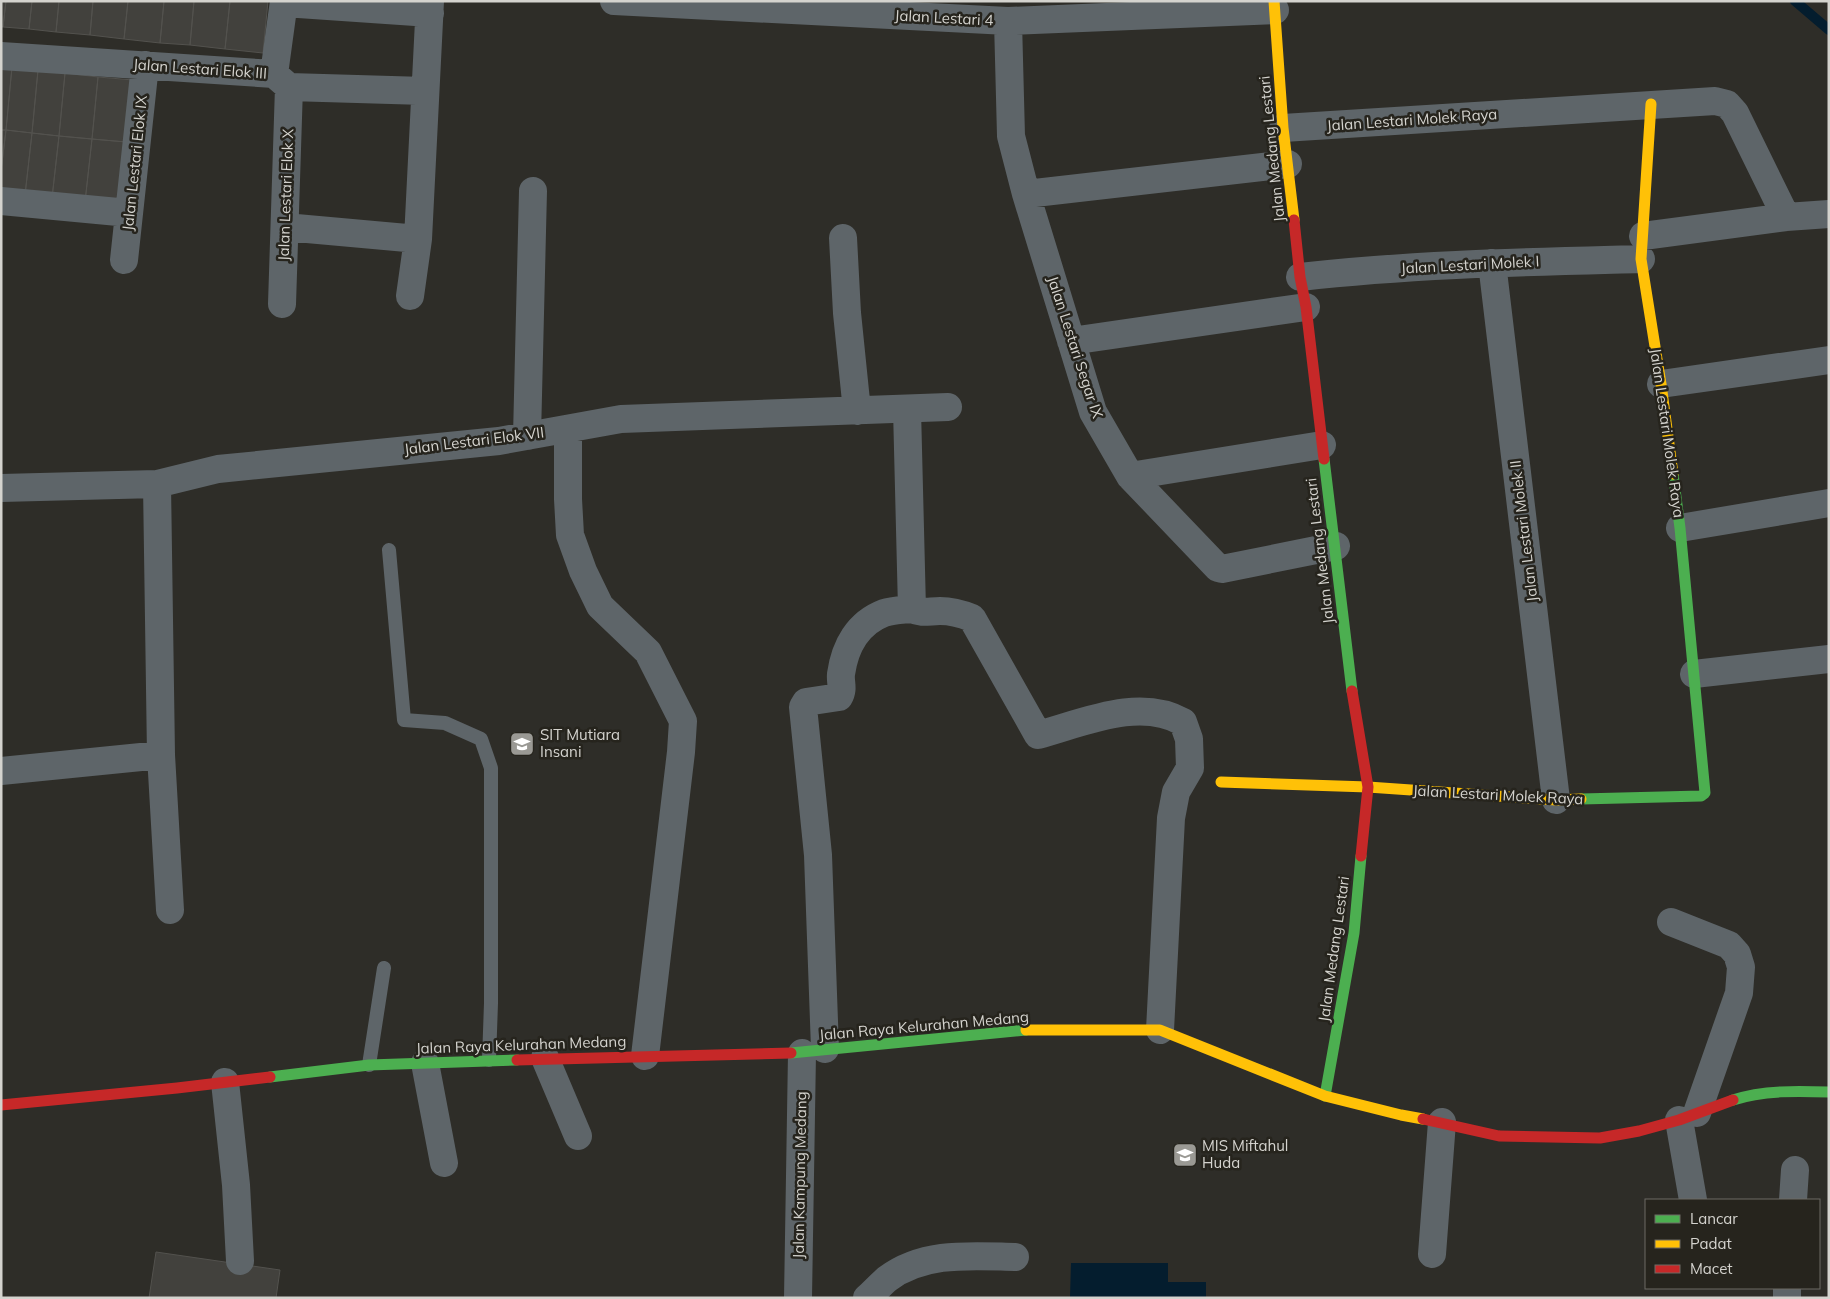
<svg xmlns="http://www.w3.org/2000/svg" width="1830" height="1299" viewBox="0 0 1830 1299" font-family="Mulish,sans-serif">
<style>
.water{fill:#041d2e}
.lines{fill:none;stroke-linecap:round;stroke-linejoin:round}
.stream{stroke:#041d2e;stroke-width:10}
.building{fill:#42413d;stroke:#53524e}
.lane{stroke:#5e6569;stroke-width:14}
.street{stroke:#5e6569;stroke-width:28}
.fast{stroke:#4caf50;stroke-width:11}
.slow{stroke:#ffc107;stroke-width:11}
.jam{stroke:#c62828;stroke-width:11}
.labels{text-anchor:middle;stroke-width:5;stroke-linejoin:round;paint-order:stroke}
.street-label{font-size:15px;fill:#d4d3ce;stroke:#26241d}
.poi-label{font-size:15px;fill:#d4d3ce;stroke:#26241d;text-anchor:start}
</style>
<rect width="100%" height="100%" fill="#2e2d28"/>
<path class="water" d="M1071,1263H1168V1282H1206V1298H1070Z"/>
<g class="lines">
<path class="stream" d="M1795,1L1829,30"/>
</g>
<path class="building" d="M1,1H6L3,27H1Z
M6,1H32L29,29L3,27Z
M32,1H59L56,32L29,29Z
M59,1H93L90,35L56,32Z
M93,1H128L124,39L90,35Z
M128,1H164L160,43L124,39Z
M164,1H194L190,45L160,43Z
M194,1H230L225,49L190,45Z
M230,1H268L263,53L225,49Z
M1,66L12,67L6,130H1Z
M12,67L38,70L32,133L6,130Z
M38,70L65,73L59,136L32,133Z
M65,73L98,77L92,139L59,136Z
M98,77L133,80L126,142L92,139Z
M1,130H6L1,171Z
M6,130L32,133L25,195L1,193V171Z
M32,133L59,136L52,198L25,195Z
M59,136L92,139L85,202L52,198Z
M92,139L126,142L120,205L85,202Z
M156,1252L280,1270L276,1298H149Z"/>
<g class="lines">
<path class="lane" d="M389,550L404,720L445,723L481,739L491,768V1003L489,1060
M369,1065L384,968"/>
<path class="street" d="M614,1L1008,21L1275,10
M284,3L430,13
M1008,21L1011,136L1026,194L1093,412L1130,476L1218,568L1222,569L1336,546
M1,56L274,74L289,87L425,91
M274,74L284,1
M1283,128L1715,101L1727,104L1735,113L1786,217
M1026,194L1288,164
M1,201L129,213
M285,227L418,239
M1643,236L1786,217L1829,214
M843,238L847,313L857,411
M124,260L145,65
M1492,263L1556,800
M1300,277C1413,264 1527,262 1641,259
M410,296L418,239L430,1
M282,304L289,87
M1071,341L1306,307
M1661,384L1829,360
M907,409L912,609C922,614 929,611 940,611C951,611 962,614 972,618L1038,735C1083,723 1139,697 1183,722L1189,739L1190,768L1176,792L1171,818L1160,1030
M568,429V499L570,535L583,571L600,606L648,652L683,721L681,752L645,1056
M527,436L533,191
M1130,476L1322,445
M157,484L161,755L170,910
M1,488L157,484L218,469L499,441L621,419L948,407
M1680,528L1829,503
M1694,674L1829,659
M1,771L161,755
M1671,922L1729,945L1737,954L1741,967L1739,993L1697,1113
M825,1049L818,855L803,707L806,702L839,697C844,689 840,682 841,674C845,646 858,623 884,613C893,610 903,610 912,609
M545,1058L578,1136
M425,1063L444,1163
M225,1082L236,1185L240,1261
M1679,1120L1693,1200
M1793,1200L1795,1170
M1432,1254L1442,1122
M1787,1288V1298
M798,1298L802,1053
M867,1298C874,1292 880,1285 887,1279C924,1251 972,1256 1015,1257"/>
<path class="fast" d="M1324,459L1352,691
M1581,799L1701,796L1705,793L1680,528L1673,474
M791,1053L1026,1030
M270,1077L369,1065L517,1060
M1325,1096L1354,933L1361,856
M1733,1100C1763,1090 1798,1091 1829,1092"/>
<path class="slow" d="M1274,1L1283,128L1294,220
M1651,104L1641,259L1661,384L1673,474
M1221,782L1368,787L1556,800L1581,799
M1026,1030H1160L1325,1096L1401,1115L1423,1119"/>
<path class="jam" d="M1294,220L1300,277L1306,307L1324,459
M1352,691L1368,787L1361,856
M517,1060L791,1053
M1,1105L177,1088L270,1077
M1423,1119L1499,1136L1600,1138L1639,1131L1679,1120L1733,1100"/>
</g>
<defs>
<symbol id="school-square" viewBox="-11 -11 22 22"><rect x="-9" y="-9" width="18" height="18" rx="4" fill="#9a9994" stroke="#26241d"/><path d="M0-5L7-2L0 1L-7-2ZM-4 1L0 2.5L4 1V4Q0 6-4 4Z" fill="#fff"/></symbol>
</defs>
<g fill-rule="evenodd">
<use href="#school-square" x="508" y="730" width="28" height="28"/>
<use href="#school-square" x="1171" y="1141" width="28" height="28"/>
</g>
<g class="labels">
<g class="street-label">
<text transform="translate(944 18) rotate(3)" y="5">Jalan Lestari 4</text>
<text transform="translate(200 69) rotate(4)" y="5">Jalan Lestari Elok III</text>
<text transform="translate(1412 120) rotate(-4)" y="5">Jalan Lestari Molek Raya</text>
<text transform="translate(1272 149) rotate(-96)" y="5">Jalan Medang Lestari</text>
<text transform="translate(135 163) rotate(-84)" y="5">Jalan Lestari Elok IX</text>
<text transform="translate(286 195) rotate(-88)" y="5">Jalan Lestari Elok X</text>
<text transform="translate(1470 265) rotate(-3)" y="5">Jalan Lestari Molek I</text>
<text transform="translate(1075 347) rotate(72)" y="5">Jalan Lestari Segar IX</text>
<text transform="translate(1667 433) rotate(82)" y="5">Jalan Lestari Molek Raya</text>
<text transform="translate(474 441) rotate(-7)" y="5">Jalan Lestari Elok VII</text>
<text transform="translate(1524 531) rotate(-97)" y="5">Jalan Lestari Molek II</text>
<text transform="translate(1320 551) rotate(-97)" y="5">Jalan Medang Lestari</text>
<text transform="translate(1498 795) rotate(3)" y="5">Jalan Lestari Molek Raya</text>
<text transform="translate(1334 949) rotate(-82)" y="5">Jalan Medang Lestari</text>
<text transform="translate(924 1026) rotate(-5)" y="5">Jalan Raya Kelurahan Medang</text>
<text transform="translate(521 1045) rotate(-2)" y="5">Jalan Raya Kelurahan Medang</text>
<text transform="translate(800 1175) rotate(-89)" y="5">Jalan Kampung Medang</text>
</g>
<g class="poi-label">
<text x="540" y="740">SIT Mutiara<tspan x="540" dy="17">Insani</tspan></text>
<text x="1202" y="1151">MIS Miftahul<tspan x="1202" dy="17">Huda</tspan></text>
</g>
</g>
<rect width="1830" height="1299" fill="none" stroke="#d4d3ce" stroke-width="5"/>
<rect x="1645" y="1199" width="175" height="90" fill="#26241d" stroke="#6c6a64"/>
<rect x="1655" y="1215" width="25" height="8" fill="#4caf50" stroke="#6c6a64"/>
<text x="1690" y="1224" font-size="15" fill="#d4d3ce">Lancar</text>
<rect x="1655" y="1240" width="25" height="8" fill="#ffc107" stroke="#6c6a64"/>
<text x="1690" y="1249" font-size="15" fill="#d4d3ce">Padat</text>
<rect x="1655" y="1265" width="25" height="8" fill="#c62828" stroke="#6c6a64"/>
<text x="1690" y="1274" font-size="15" fill="#d4d3ce">Macet</text>
</svg>
